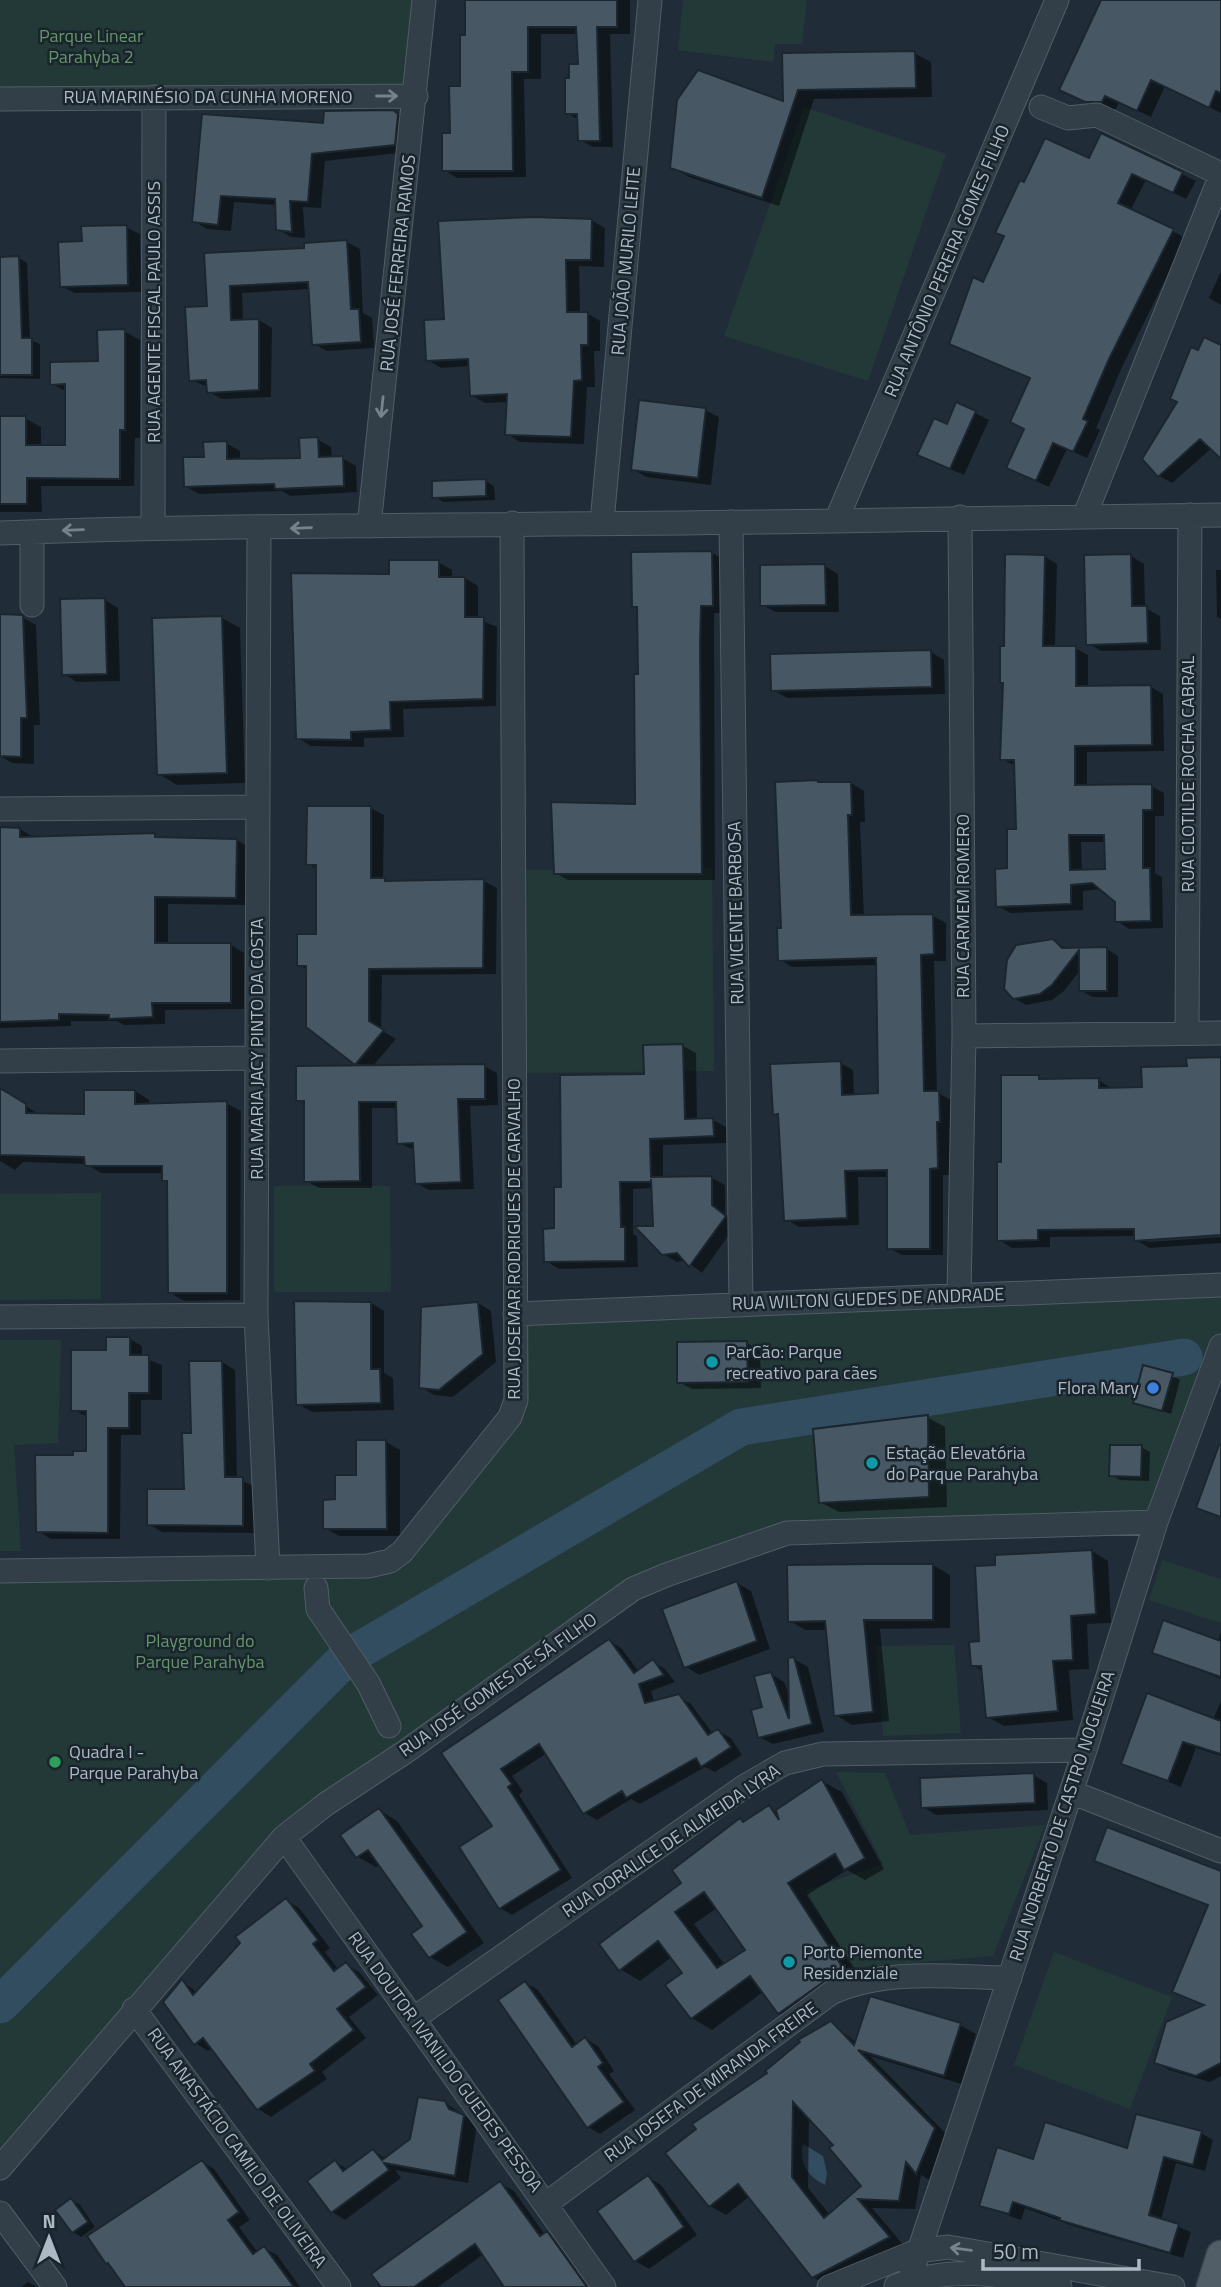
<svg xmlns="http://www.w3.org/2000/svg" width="1221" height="2287" viewBox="0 0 1221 2287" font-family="'Titillium Web',sans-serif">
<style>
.green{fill:#223938}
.water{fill:#324c60}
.shadow{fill:#0007;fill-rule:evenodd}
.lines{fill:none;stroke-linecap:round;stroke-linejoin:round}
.river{stroke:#324c60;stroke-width:37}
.building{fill:#475864;stroke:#1b262f;stroke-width:2;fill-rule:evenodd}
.minor-casing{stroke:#515d66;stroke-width:25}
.major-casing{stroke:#3d4852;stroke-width:31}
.minor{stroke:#333f48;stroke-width:23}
.major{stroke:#515e68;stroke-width:28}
.oneway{stroke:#76838d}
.culture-dot{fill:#0f9aa8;stroke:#19242c;stroke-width:2.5}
.shop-dot{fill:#3f7fe0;stroke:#19242c;stroke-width:2.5}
.leisure-dot{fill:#2e9e5b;stroke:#19242c;stroke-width:2.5}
.labels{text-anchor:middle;stroke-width:5;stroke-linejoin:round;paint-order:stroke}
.park-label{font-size:18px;fill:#659669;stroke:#19242c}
.street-label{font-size:18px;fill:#adbac5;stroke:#19242c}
.poi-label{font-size:18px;fill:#adbac5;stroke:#19242c;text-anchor:start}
</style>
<rect width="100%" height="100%" fill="#202d38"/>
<path class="green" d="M0,0H429L421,88L0,94Z
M683,0H807L802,44H775L773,62L678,50Z
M804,107L946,154L868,381L724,336Z
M712,868L714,1071L520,1073L518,870Z
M274,1186H390L391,1292H274Z
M101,1193V1299L0,1300V1194Z
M1221,1282V1351L1158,1525L782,1540L640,1589L291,1835L0,2166V1569L400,1565L521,1408V1305Z
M0,1340H61L58,1443L14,1445L21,1551H0Z
M1162,1560L1221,1579V1623L1149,1600Z
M954,1645L961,1733L883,1736L876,1646Z
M836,1772L885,1773L910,1835L1045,1825L993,1956L851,1968L806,1890L883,1864Z
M1054,1952L1172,1997L1130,2109L1014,2065Z"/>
<path class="water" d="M803,2144L823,2156L827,2173L825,2185C807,2176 799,2163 803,2144Z"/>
<path class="shadow" d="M468,0H630V34H610L613,147H593L580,140L579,120L567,113L571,80L580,66L578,34H541V79H524L526,177L457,178L444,170L462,87Z
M1102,0H1221V113L1165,86L1151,117L1119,102L1116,109H1100L1074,97Z
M914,53L931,62L932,97L814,99L779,206L689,177L672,167L785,104L784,55Z
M393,112L407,120L408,152L325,161L321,208L303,207L305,238L291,237L278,229L277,205L234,202L231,231L207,229L194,221L203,116L324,125Z
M1102,135L1196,181L1186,199L1146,180L1130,211L1186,238L1122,367L1096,428L1100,430L1087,458L1067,449L1049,487L1021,474L1032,379L951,344L984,284L1025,184L1090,161Z
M591,220L605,228L604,267L579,266L580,313H587L600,321V351H594L595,387H587L584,444L520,442L507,434L508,402L485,403L471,395L470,366L441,368L428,360L446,321Z
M126,227L140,234L141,292L75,293L61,286Z
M347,242L360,249L363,313L372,318L374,348L327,351L314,344L310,289L242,293L243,321L259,320L272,328L271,397L222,399L209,392L208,387L191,380L208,308L206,255L305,250Z
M0,258H19L27,263L30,340L40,344V379L0,378Z
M1221,271V305L1209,298Z
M124,331L140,340V438H135L134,486H41L42,512H0V418H25L41,427V447H67V392L52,384L99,363Z
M1221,347V456L1212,448L1172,483L1159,476L1144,459L1179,402L1199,352Z
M957,404L989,420L964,475L933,462Z
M705,410L719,417L711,485L646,477L633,469Z
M317,439L331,447L332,458H342L356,466L357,492L290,496L282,491L199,494L185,486L205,459L226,443L240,451V460H302Z
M486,481L494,486L495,500L443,502L434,496Z
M712,553L725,560L726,613H714L715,880H568L555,873L637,806L640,675L639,609L634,606Z
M1044,556L1057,564L1055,648H1075L1088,655V688L1151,687L1163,694L1164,751L1087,752V786H1151L1164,793V816H1155V873L1162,877L1163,928L1129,929L1117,921V901L1103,889L1083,891V910L1010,913L998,906L1018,831L1016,766L1001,759L1005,684L1002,682L1006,648ZM1081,842H1106V871H1082Z
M1131,556L1144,564L1145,608L1160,616L1161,650L1101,651L1088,643Z
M438,562L452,570V578H465L478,586V619L497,627L496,706L403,709L404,737L364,738V747L311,746L298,738L391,576Z
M825,566L838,574L839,612H776L762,605Z
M1216,570H1221V619L1217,617Z
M105,600L118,608L120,681L77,682L64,674Z
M0,616L22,617L36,625L40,725H34V764L12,763L0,756Z
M222,618L240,628L245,783L177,785L159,774Z
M931,652L944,660L945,694L787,698L773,690Z
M851,783L864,791L865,822H860L864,916H933L946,923V961H934L937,1092L951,1100L952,1129H950L951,1175H943V1255H902L889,1248V1177H858L859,1225L799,1227L786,1219L780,1117L775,1114L840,1063L853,1070L854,1096L880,1095L877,965L792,967L779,959L783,930Z
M371,808L384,815L383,880L390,883L484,881L497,888L496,974L382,975L381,1030L396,1039L372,1067L484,1066L497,1073L498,1105L470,1106L474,1189L429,1190L416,1183L415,1150L398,1143L397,1108H372V1188H319L306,1181V1105L298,1100L362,1067L356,1063L308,970L299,965L318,936V870L308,864Z
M0,829H20L33,837L154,835L162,839L237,840L250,848L249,905L168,904V945H231L244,953V1009L165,1010V1024L124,1025L117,1021H71V1026L0,1028Z
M1053,941L1066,948L1107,949L1118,956V997H1092L1081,990V969L1064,991L1052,1000L1026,1005L1014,998Z
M683,1046L696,1053L697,1120H713L726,1127V1143L663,1145V1178H712L725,1185V1214L738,1222L702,1273L685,1260L677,1262L663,1254L655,1228L653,1188L633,1189V1234L637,1236L638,1267L559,1269L546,1261L556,1230L563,1188L646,1076Z
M1221,1059V1233L1147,1239V1242L1221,1237V1243L1149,1248L1136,1240V1236L1050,1237V1247L1012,1248L999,1240L1003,1164L1039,1077L1045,1080H1099L1112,1089H1143L1188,1068Z
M0,1090L40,1115L86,1116L135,1091L149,1100V1105L226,1103L241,1111L240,1300L184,1301L169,1292V1182L164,1180V1173H101L86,1164L23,1162L15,1170L0,1161Z
M371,1303L384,1311V1373L393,1378L394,1410L312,1412L298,1404Z
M478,1303L491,1311L496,1362L453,1397L434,1395L421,1387Z
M130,1339L142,1346V1357L162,1365V1400H141V1435H121L120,1539H51L38,1531L75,1457L88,1453V1417L73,1410L108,1352Z
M747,1343L760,1351L761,1388L692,1389L679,1382Z
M222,1362L235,1370L237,1479L256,1487V1533L162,1532L148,1524L186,1491L192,1435Z
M1172,1375L1180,1380L1171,1414L1135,1402Z
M927,1417L945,1427L947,1507L839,1512L820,1502Z
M386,1442L400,1450V1536H339L325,1528L337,1501Z
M1141,1447L1150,1452L1149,1481L1120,1480L1111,1475Z
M1092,1551L1108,1561L1111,1623L1087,1624L1089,1669L1069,1670L1073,1720L1004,1726L988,1717L984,1672L972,1665L981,1643L997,1566Z
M933,1565L950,1575V1628L880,1629L889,1721L852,1725L836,1715L827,1630H806L789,1621Z
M737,1583L751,1591L770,1649L699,1675L686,1667Z
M1221,1632V1679L1154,1652L1218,1641Z
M609,1641L621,1648L639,1672L653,1662L665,1669L675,1682L651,1691L654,1702L678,1696L691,1704L713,1734L718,1731L731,1738L742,1755L715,1772L705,1767L640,1804L631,1799L597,1820L585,1813L547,1753L512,1776L523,1791L519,1795L572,1878L512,1915L500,1908L495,1826L443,1753Z
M794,1659L808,1667L824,1732L773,1744L759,1737L771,1674L784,1682L790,1696Z
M1221,1701V1756L1196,1748L1181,1787L1123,1763L1213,1720Z
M1033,1775L1047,1783L1048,1810L936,1815L923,1807Z
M822,1781L842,1792L884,1869L865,1880L847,1870L807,1895L862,1980L799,2024L779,2013L763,1992L712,2030L692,2018L684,1973L672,1957L640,1981L620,1969L684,1883L740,1820L745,1823L769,1808L777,1812ZM717,1908L747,1950L725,1965L694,1924Z
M379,1810L397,1821L484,1943L448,1967L430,1957L425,1926L380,1864L376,1867L358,1857Z
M1096,1860L1221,1877V2076L1210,2082L1169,2070L1156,2062L1205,2006L1174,1991L1210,1906Z
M286,1900L299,1908L330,1948L325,1952L339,1970L346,1964L359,1972L378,1995L349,2017L366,2038L322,2072L327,2079L271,2117L258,2109L213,2048L208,2051L195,2043L182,1981L198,1993Z
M526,1983L538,1990L577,2045L586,2039L598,2046L614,2071L609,2074L635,2110L600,2134L588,2127Z
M831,2023L857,2043L960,2025L976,2034L961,2084L870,2056L951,2139L933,2182L921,2175L915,2209L872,2208L905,2247L829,2286L813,2277L750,2196L726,2215L710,2206L770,2073ZM809,2116L836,2145L864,2187L830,2215L808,2188Z
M444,2102L477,2124L468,2183L395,2170L401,2178L345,2220L332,2212L335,2162L348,2169L373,2151L387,2159L412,2140Z
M1201,2133L1213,2140L1205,2171L1176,2163L1161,2220L1191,2232L1183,2258L1073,2226L1025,2208L1021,2220L981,2205L1128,2150Z
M202,2162L214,2169L250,2220L239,2227L258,2253L264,2248L277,2255L300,2287H127Z
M648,2177L661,2185L697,2235L649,2269L635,2261Z
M500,2183L514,2191L545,2235L561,2241L593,2287H507L484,2254L438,2287H383Z
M71,2200L80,2205L95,2227L81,2237L73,2232Z
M28,2282L37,2287H21Z"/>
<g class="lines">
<path class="river" d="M0,2005L346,1658L741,1427L1184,1357"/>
</g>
<path class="building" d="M465,0H617V27H597L600,141H578L577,114H565V78H569V64H578L576,27H528V72H512L513,171H442V133H450L449,86H460V35H465Z
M1101,0H1221V93L1216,91L1209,108L1151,80L1137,111L1105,96L1102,102H1085L1059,90Z
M915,51L916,88L798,90L762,198L670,168L677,100L698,70L783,101L782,53Z
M393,110L398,114L395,145L312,154L308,202L290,201L292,232L276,230L275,199L221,196L218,225L192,222L202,114L323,123L324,111Z
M1101,133L1183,172L1173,193L1132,174L1118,203L1174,229L1109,359L1083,419L1088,421L1073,452L1053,443L1036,481L1006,468L1024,429L1010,422L1030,378L949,344L973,277L983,282L1004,236L995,233L1020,180L1024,182L1045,138L1089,158Z
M535,217L592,219L591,260H566L567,312H588V345H581L582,380L574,381L571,437L505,435L507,394L470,396L468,359L426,361L424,320L444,319L438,221Z
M127,225L128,285L60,287L58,242L82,241L81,226Z
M347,240L351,309H359L361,342L312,345L308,282L230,286L231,320L259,319V390L207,393L206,380L189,381L185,307L207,306L204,253L304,248V243Z
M19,256L22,338H32V375H0V257Z
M125,329V430H120V479L27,478V504H0V416H26V445H65V384L50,385V362L98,361L97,330Z
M1204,337L1221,345V459L1200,439L1158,477L1142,459L1177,402L1170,399L1191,347L1198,350Z
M639,400L706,408L698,478L631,470Z
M956,402L976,411L950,469L917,455L934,418L947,424Z
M318,437L319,457L343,456L344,486L275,489L274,484L184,487L183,457H204L203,442L227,441V459L300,458L299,438Z
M486,479V496L432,498V481Z
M712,551L713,606H701L700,645L702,874H554L551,802L635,804L634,674H638L637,607H632L631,552Z
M1005,554L1045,555L1043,646H1076V686L1151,685L1152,745L1075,746V785L1152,784V810H1143V868H1150L1151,921L1115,922V902L1092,883L1071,885V904L996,907L995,869L1007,868V829H1016L1014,760H1000L1003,683H1000V646H1004ZM1069,835H1104L1105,869L1070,870Z
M1131,554L1132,606H1147L1148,643L1086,645L1084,555Z
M389,560H439V577H465V617H484L483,699L390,702L391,730L351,732V740L296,739L291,573L389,574Z
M825,564L826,605L760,606V565Z
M105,598L107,674L62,675L60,599Z
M0,614L23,615L27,718H21V757L0,756Z
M222,616L227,773L157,775L152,618Z
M931,650L932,687L771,691L770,654Z
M817,780L818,782H851L852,815H848L851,915L933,914L934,954L921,955L924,1091H939L940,1122H937L938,1168L930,1169V1249H887V1170L845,1171L847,1218L784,1221L778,1114L773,1115L770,1064L841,1061L842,1095L878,1093L876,958L778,961L777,928H781L775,782Z
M307,806H371V878H385V881L484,879L483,968L369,969V1021L384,1030L355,1065L306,1027V966H297V934H316V865H306Z
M0,827L20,828V837L155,833V837L237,839L236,898L155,897V943H231V1003H152L153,1017L109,1019V1015L59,1014V1020L0,1022Z
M1053,939L1062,948L1107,947V991H1079V950L1052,985L1040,994L1013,999L1004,989L1007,960L1016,945Z
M683,1044L685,1119L713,1118L714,1136L650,1139L651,1177L712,1176V1205L726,1216L689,1267L677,1253L662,1255L634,1226H653L651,1179V1182H620L621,1227H625V1261L544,1262L543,1229L554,1228V1187H561L560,1075L644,1074L643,1045Z
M1221,1057V1235L1134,1241V1229L1038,1230V1240L997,1241V1162H1001V1075H1039V1079L1099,1078V1088L1142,1087L1141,1067L1187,1066L1186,1058Z
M485,1064V1099H458L461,1182L415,1184L413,1143L397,1144L396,1102H359L360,1181L304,1182V1101H296V1066Z
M0,1088L26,1104V1113L84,1114V1090H135V1104L227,1101V1293H168L167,1181H162V1166H85L84,1157L0,1155Z
M294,1301L371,1302V1369H380L381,1403L296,1405Z
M478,1302L483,1354L439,1390L419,1388L421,1307Z
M106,1337H130V1355H149V1393H129V1428H108V1533L36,1532L35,1455H73V1451H86V1411H71V1350H106Z
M747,1341L748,1382L677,1383V1342Z
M189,1361H222L225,1477H243V1526L147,1525V1489H184L182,1433H191Z
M1143,1365L1173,1373L1162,1411L1133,1403Z
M928,1415L929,1497L819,1503L813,1429Z
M356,1440H386L387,1529H323V1500L335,1499V1475H356Z
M1110,1445H1142L1141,1477L1109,1476Z
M1219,1445H1221V1517L1196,1508Z
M1092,1550L1096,1614L1071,1616L1073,1660L1053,1661L1058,1711L986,1718L981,1666H971L969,1642L979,1641L975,1566L995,1565V1555Z
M872,1564H933V1620H864L873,1712L834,1716L825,1621L788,1622L787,1565Z
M737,1581L757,1641L684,1668L662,1609Z
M1163,1620L1221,1641V1677L1152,1653Z
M609,1639L634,1673L653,1659L664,1675L639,1684L645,1703L679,1694L708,1735L718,1729L731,1747L701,1767L696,1758L626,1798L622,1791L583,1814L539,1744L501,1769L512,1784L508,1787L561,1870L499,1909L459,1847L492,1826L441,1753Z
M794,1657L812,1724L758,1738L751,1710L762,1707L754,1676L771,1672L789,1719L788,1658Z
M1147,1693L1221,1721V1754L1183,1742L1168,1781L1121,1764Z
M1034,1773L1035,1803L921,1808L920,1778Z
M822,1779L865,1858L844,1870L835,1854L788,1883L843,1968L778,2014L750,1976L691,2019L665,1985L682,1973L658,1941L619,1971L599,1944L681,1883L672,1870L740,1818L743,1822L769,1805L779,1820L776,1810ZM704,1892L745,1950L717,1968L675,1912Z
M379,1808L467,1932L429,1958L411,1934L422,1926L368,1850L356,1858L340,1835Z
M1107,1827L1221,1871V2063L1196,2076L1154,2063L1166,2022L1204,2005L1172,1992L1208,1905L1094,1861Z
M286,1898L318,1940L313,1944L334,1971L346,1962L366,1987L337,2009L354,2030L310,2064L315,2071L257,2110L203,2038L194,2045L163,2002L182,1979L193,1995L240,1943L235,1937Z
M525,1981L572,2047L585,2037L603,2063L598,2067L624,2102L587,2128L498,2000Z
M870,1996L961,2023L944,2076L858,2050L935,2128L916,2174L906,2162L899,2201L858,2199L890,2237L812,2278L738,2184L709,2207L665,2153L696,2129L692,2124L767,2073L765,2071L800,2042L798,2040L831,2021L854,2045ZM793,2102L833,2145L829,2148L861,2186L824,2218L792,2177Z
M418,2097L445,2101L449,2109L464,2115L455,2176L384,2163L389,2170L331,2213L307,2181L335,2160L343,2171L373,2149L382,2160L410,2139Z
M1136,2114L1202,2131L1193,2165L1164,2157L1149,2215L1179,2224L1170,2253L1059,2220L1060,2218L1013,2202L1009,2214L979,2206L997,2147L1033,2159L1045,2122L1127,2148Z
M202,2160L239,2212L228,2220L253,2254L264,2246L294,2287H125L108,2263L106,2264L87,2236Z
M648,2175L684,2227L634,2262L597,2211Z
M500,2181L540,2236L547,2231L587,2287H504L475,2244L414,2287H381L371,2274Z
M71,2198L88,2222L72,2233L55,2210Z"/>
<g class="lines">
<defs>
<path id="minor" d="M0,99L416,96
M1041,107L1068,118L1097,115L1221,174
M1085,515L1221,175
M836,521L1057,0
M602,522L650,0
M731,522L741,1305
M369,526L424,0
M153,527L154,97
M259,529L256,1315L268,1568
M0,533C278,523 556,526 834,521C963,519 1092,516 1221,515
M32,605V532
M0,809L256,807
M1187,1033L1190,515
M964,1036L1221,1033
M0,1061L257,1058
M959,1295L964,1036L960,517
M515,1314L1221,1285
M0,1317L256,1315
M0,1571L368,1566L390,1561L402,1552L510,1417L516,1400L512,523
M316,1588L318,1609L368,1683L389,1726
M1071,1792L1221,1851
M284,1837L604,2287
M134,2009L339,2287
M413,2019L745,1786L785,1763L823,1754L1085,1750
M0,2168L284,1837L326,1804L405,1752L633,1589L666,1575L787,1533L1156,1522
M547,2203L831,1993C886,1968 951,1977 1010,1978
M0,2213L55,2287
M896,2286C955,2264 1001,2275 1060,2287
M829,2287L917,2251L948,2247L1173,2287
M907,2287L1085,1750L1156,1522L1221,1346"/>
<path id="major" d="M1211,2287L1221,2255"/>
</defs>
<use href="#minor" class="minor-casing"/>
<use href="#major" class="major-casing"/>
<use href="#minor" class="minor"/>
<use href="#major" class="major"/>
</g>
<defs><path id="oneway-shaft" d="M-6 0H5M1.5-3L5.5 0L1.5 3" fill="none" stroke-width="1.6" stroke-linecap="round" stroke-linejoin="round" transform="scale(1.75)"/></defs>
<g class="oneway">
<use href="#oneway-shaft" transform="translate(387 96)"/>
<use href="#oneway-shaft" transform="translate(382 407) rotate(96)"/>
<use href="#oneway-shaft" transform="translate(301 528) rotate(178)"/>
<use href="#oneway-shaft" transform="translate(73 530) rotate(178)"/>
<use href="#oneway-shaft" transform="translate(961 2249) rotate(-173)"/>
</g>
<g class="culture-dot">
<circle cx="712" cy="1362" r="7"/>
<circle cx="872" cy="1463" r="7"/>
<circle cx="789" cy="1962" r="7"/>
</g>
<circle class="shop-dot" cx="1153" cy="1388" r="7"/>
<circle class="leisure-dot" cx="55" cy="1762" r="7"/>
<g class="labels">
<g class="park-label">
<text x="91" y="42">Parque Linear<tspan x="91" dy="21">Parahyba 2</tspan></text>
<text x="200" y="1647">Playground do<tspan x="200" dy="21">Parque Parahyba</tspan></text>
</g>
<g class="street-label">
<text x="208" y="103">RUA MARINÉSIO DA CUNHA MORENO</text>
<text transform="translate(626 261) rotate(-85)" y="6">RUA JOÃO MURILO LEITE</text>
<text transform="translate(947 261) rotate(-67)" y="6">RUA ANTÔNIO PEREIRA GOMES FILHO</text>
<text transform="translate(398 263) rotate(-84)" y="6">RUA JOSÉ FERREIRA RAMOS</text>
<text transform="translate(154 312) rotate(-90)" y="6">RUA AGENTE FISCAL PAULO ASSIS</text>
<text transform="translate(1188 774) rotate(-90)" y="6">RUA CLOTILDE ROCHA CABRAL</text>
<text transform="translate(963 906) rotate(-90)" y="6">RUA CARMEM ROMERO</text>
<text transform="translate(736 913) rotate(-91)" y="6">RUA VICENTE BARBOSA</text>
<text transform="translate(257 1049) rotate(-90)" y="6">RUA MARIA JACY PINTO DA COSTA</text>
<text transform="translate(514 1239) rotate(-90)" y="6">RUA JOSEMAR RODRIGUES DE CARVALHO</text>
<text transform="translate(868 1299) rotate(-2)" y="6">RUA WILTON GUEDES DE ANDRADE</text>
<text transform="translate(498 1685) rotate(-35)" y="6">RUA JOSÉ GOMES DE SÁ FILHO</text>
<text transform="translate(1062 1816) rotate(-72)" y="6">RUA NORBERTO DE CASTRO NOGUEIRA</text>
<text transform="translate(671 1841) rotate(-34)" y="6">RUA DORALICE DE ALMEIDA LYRA</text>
<text transform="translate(445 2062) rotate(54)" y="6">RUA DOUTOR IVANILDO GUEDES PESSOA</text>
<text transform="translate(711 2082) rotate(-36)" y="6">RUA JOSEFA DE MIRANDA FREIRE</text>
<text transform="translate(237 2148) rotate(54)" y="6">RUA ANASTÁCIO CAMILO DE OLIVEIRA</text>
</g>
<g class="poi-label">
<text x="726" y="1358">ParCão: Parque<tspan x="726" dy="21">recreativo para cães</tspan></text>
<text x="1139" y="1394" text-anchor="end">Flora Mary</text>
<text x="886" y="1459">Estação Elevatória<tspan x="886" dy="21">do Parque Parahyba</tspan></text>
<text x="69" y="1758">Quadra I -<tspan x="69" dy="21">Parque Parahyba</tspan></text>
<text x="803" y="1958">Porto Piemonte<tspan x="803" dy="21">Residenziale</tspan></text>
</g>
</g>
<g transform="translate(49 2238)" stroke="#19242c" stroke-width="5" paint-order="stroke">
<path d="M0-5L12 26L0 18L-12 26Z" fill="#adbac5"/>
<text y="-10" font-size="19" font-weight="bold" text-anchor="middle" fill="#adbac5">N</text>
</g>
<path d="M983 2259v10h156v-10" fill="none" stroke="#adbac5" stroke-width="3.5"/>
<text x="993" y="2259" font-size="21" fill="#adbac5" stroke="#19242c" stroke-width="5" paint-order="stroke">50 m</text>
</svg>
